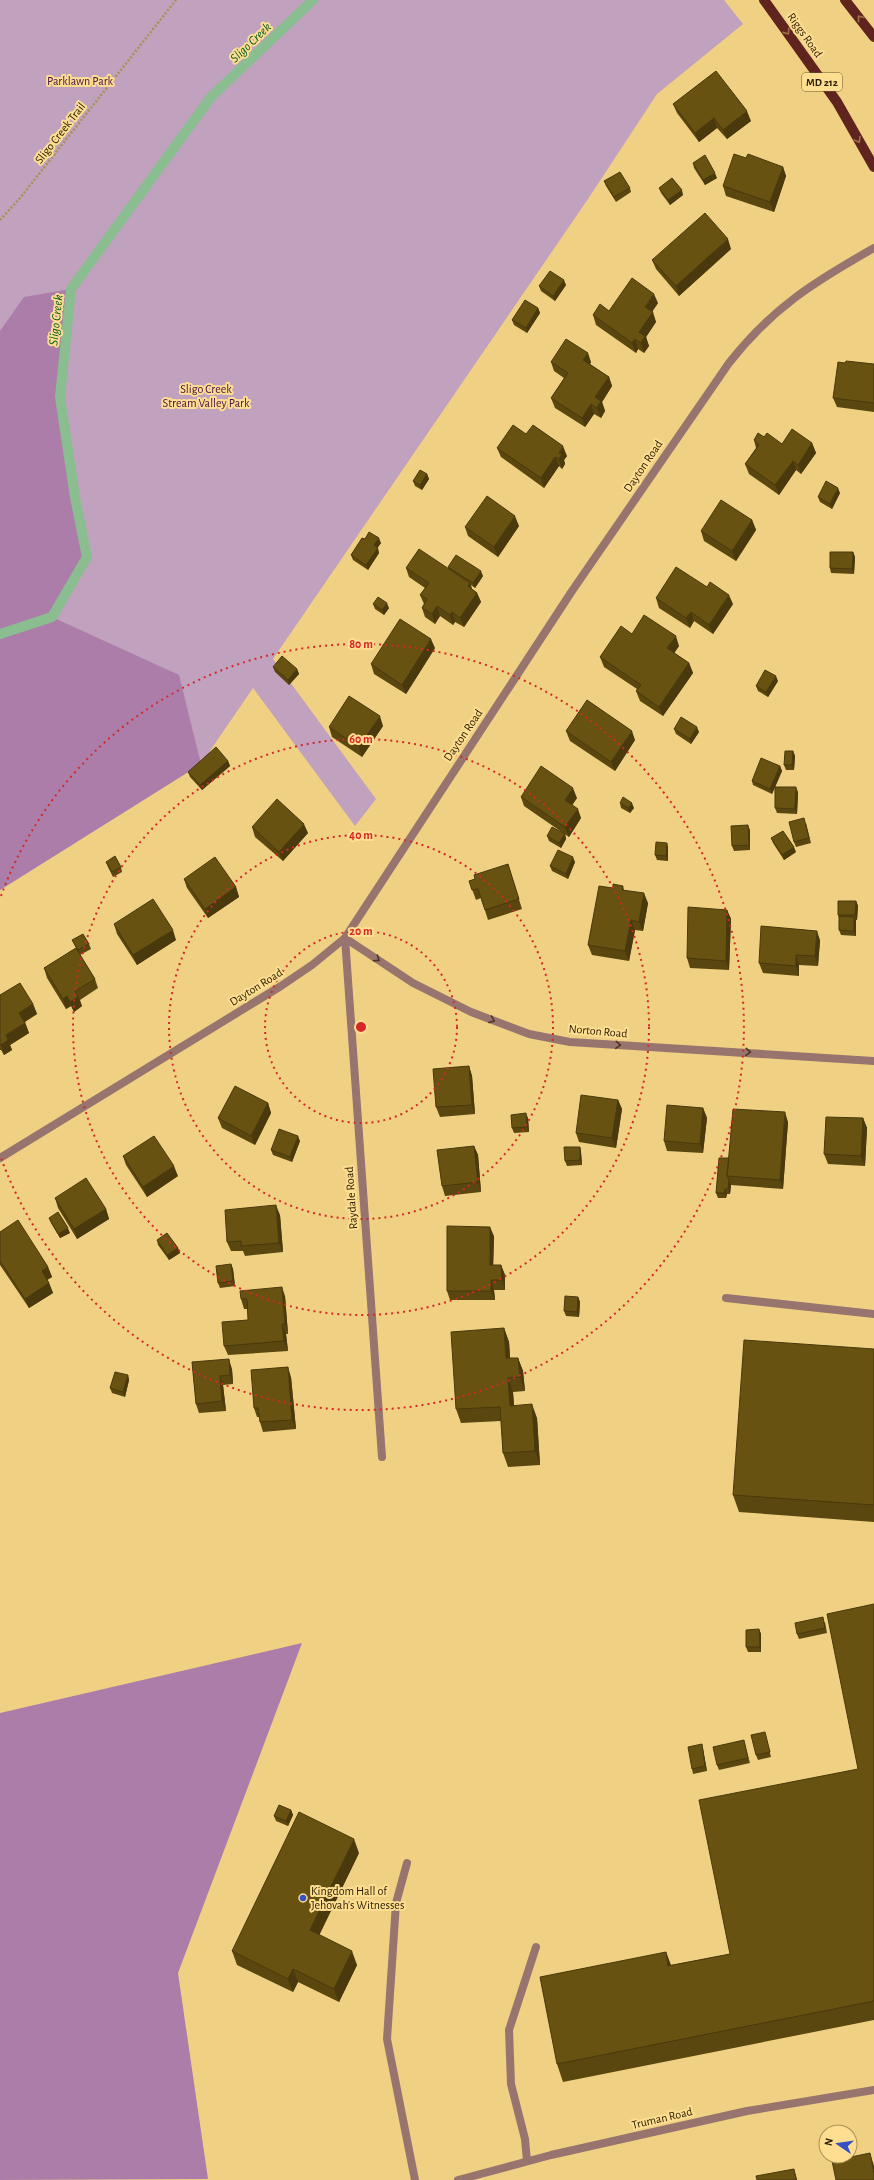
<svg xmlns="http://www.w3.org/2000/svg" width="874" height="2180" viewBox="0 0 874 2180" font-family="'Alegreya Sans',sans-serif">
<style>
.green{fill:#c0a1be}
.forest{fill:#ac7da9}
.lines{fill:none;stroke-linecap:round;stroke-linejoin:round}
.stream{stroke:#8abe91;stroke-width:10}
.path{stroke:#a99155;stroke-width:2.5;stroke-dasharray:2 2;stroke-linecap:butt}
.lane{stroke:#98746f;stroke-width:8}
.street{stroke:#98746f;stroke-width:8}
.primary{stroke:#5f241e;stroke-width:10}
.wall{fill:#59470f}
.shaded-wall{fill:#49390c}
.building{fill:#685211;stroke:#49390c}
.oneway{stroke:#9f6e4c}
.oneway2{stroke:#4a3721}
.ring{fill:none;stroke:#d62828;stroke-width:2;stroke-dasharray:2 4}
.poi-dot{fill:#3651c3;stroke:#fede91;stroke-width:1.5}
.labels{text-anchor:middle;stroke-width:4;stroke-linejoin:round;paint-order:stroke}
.shield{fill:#fede91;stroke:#69572c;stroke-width:1}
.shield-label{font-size:11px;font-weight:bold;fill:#291d00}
.street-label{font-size:12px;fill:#291d00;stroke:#fede91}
.park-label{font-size:12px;fill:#470d47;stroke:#fede91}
.poi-label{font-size:12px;fill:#291d00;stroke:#fede91;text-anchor:start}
.water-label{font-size:13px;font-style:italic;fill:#005720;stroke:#fede91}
.centre{fill:#d62828;stroke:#fede91;stroke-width:2}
.ring-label{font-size:12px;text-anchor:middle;font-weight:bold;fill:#d62828;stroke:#fede91;stroke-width:4;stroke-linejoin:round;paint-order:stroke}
</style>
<rect width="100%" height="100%" fill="#f0d184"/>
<path class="green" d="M0,0H724L743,24L657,94L588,199L273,659L376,799L355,826L253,688L201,764L0,890Z"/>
<path class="forest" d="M71,289L60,397L75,497L87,557L52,617L179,675L201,764L0,890V331L24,297Z
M302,1643L178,1973L208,2179L0,2180V1713Z"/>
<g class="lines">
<path class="stream" d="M0,634L52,617L87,557L75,497L60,397L71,289L211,97L313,0"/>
<path class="path" d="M0,220L20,198L176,0"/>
<path class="lane" d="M726,1298L874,1314
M407,1863L396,1903L387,2039L415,2180
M527,2161L525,2139L511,2084L509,2030L536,1947"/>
<path class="street" d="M345,938L413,983L471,1012L529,1034L570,1042L874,1061
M345,938L382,1457
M0,1158L281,986L312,965L345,938L572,591L729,363C772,308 814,282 874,248
M458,2180L551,2155L747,2111L874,2090"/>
<path class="primary" d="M764,0L837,102L874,167
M845,0L874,37"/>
</g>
<path class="wall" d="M673,104L751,121L727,139L717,128L699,142L677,113Z
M746,158L783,167L786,176L774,212L726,196L723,186Z
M693,163L717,178L705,185L694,168Z
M604,181L630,188L631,192L616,202L606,186Z
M659,188L683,195L670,205L661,193Z
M731,249L679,296L656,269L652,260Z
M566,285L555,301L541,291L539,286Z
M658,303L652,312L656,322L646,337L649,346L644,353L638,349L636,353L596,325L593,315L609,311Z
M538,308L540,313L527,333L514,325L512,320Z
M551,362H591L590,364L609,377L612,386L602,402L605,411L601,418L594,414L585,427L555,408L551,398L564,378L554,371Z
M845,363L874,364V412L837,407L833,398Z
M526,434L567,456L564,460L565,464L562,469L559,466L544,488L501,457L497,448Z
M764,437L782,444L812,443L816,453L801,474L796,470L779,495L749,474L745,464L756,448L754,440Z
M427,474L429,479L422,490L415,486L413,481Z
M840,493L832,509L820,502L818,497Z
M752,520L756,530L736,561L704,541L701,531Z
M519,526L498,557L468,536L465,527Z
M365,539L381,543L377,548L379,553L368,570L353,560L351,555Z
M853,552L855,557L854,574L831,573L830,568Z
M448,567L483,576L475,588L471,585L472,589L477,593L481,602L464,627L455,622L453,625L440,616L435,624L425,617L422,608L424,604L420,595L425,588L409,577L406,568L449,569Z
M656,598L733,604L713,634L694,621L690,628L659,608Z
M373,604L389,608L384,615L375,609Z
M632,634L679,646L674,653L689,663L693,673L663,716L640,701L636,691L637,689L604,667L600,657Z
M435,648L406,694L374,674L371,664Z
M273,667L297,669L299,674L289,685L275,672Z
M778,681L768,697L758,691L756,686Z
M383,726L362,757L332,737L329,727Z
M674,729L699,732L691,744L676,734Z
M566,731L635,740L615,771L570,741Z
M793,751L795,756L794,770H786L784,765Z
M228,761L230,766L202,790L190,777L188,772Z
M780,766L782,771L772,794L753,785L752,781Z
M798,792L797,814L777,813L775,808Z
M521,797L577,798L572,805L581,818L569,837L524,806Z
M620,803L634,808L630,813L621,808Z
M806,823L811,843L796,847L794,842Z
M252,827L308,833L283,861L255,837Z
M750,830V850L734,851L732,846Z
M565,834L566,839L561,848L549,841L547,836Z
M771,838L796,852L784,860L773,843Z
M667,843L668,848V861L657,860L655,855Z
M106,862L121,867L122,872L113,877L108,867Z
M575,862L568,879L552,871L550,866Z
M508,864L522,909L488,920L481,898L476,900L469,881L475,879Z
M184,879L236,887L239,897L208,918L187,888Z
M623,886L624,890L648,903L643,931L635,930L629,961L592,955L588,945L613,888Z
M856,901L858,906L857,920H856V936L841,935L839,930V918L838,915Z
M727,910L731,919L729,970L690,968L687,958Z
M114,924L176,940L137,965L117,934Z
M72,940L89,944L91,949L80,955L95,979L98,988L80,1000L82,1006L74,1012L71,1006L66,1009L47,978L44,968L76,948Z
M820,940L818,966L799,965V976L763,973L759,963Z
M0,995L33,1004L37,1014L25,1022L29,1033L10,1045L12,1050L4,1055L1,1050H0Z
M469,1066L472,1076L475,1114L440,1117L436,1107Z
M618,1100L622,1109L616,1148L579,1142L576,1133Z
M268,1103L271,1113L255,1145L222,1128L218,1118Z
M703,1108L707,1118L703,1153L667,1151L664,1141Z
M528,1118L529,1132L514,1133L512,1128Z
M863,1118L867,1128L865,1166L828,1164L824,1154Z
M788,1122L783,1189L731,1185L730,1194H727L726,1198H718L716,1193L729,1158Z
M300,1141L292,1162L273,1155L271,1150Z
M474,1146L478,1155L481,1192L445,1196L442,1186Z
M580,1147L581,1152L582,1165L567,1166L565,1161Z
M123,1156L178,1176L147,1197L126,1165Z
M55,1198L106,1209L109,1219L77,1239L58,1208Z
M280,1215L283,1252L245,1256L243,1251H231L227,1242Z
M49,1218L70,1233L60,1238L51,1223Z
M0,1232L48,1267L52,1277L47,1280L49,1283L53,1293L29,1308L0,1265Z
M494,1236L493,1265H501L505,1275V1290H494L495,1300H450L447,1291Z
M157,1240L178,1248L180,1253L169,1260L158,1245Z
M231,1264L233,1269L235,1286L220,1288L218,1283Z
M285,1296L288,1334H286L288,1351L228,1355L224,1346L248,1320V1309H244L241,1299Z
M578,1297L580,1302L579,1317L566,1316L564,1311Z
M504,1328L509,1342L510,1358H518L523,1371L525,1391L513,1392L514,1405L537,1418L540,1465L508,1467L503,1453L501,1421L461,1423L456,1409Z
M874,1349V1522L739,1512L733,1495Z
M192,1362L232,1369L233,1384L223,1385L226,1411L199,1413L196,1404Z
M128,1375L129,1380L125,1397L112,1393L110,1388Z
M291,1377L296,1429L263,1432L260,1422L259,1417H257L254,1408Z
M874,1604V2020L563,2082L557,2064L666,1952L671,1965L730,1954L858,1769Z
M825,1622L827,1633L799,1639L797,1634Z
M759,1629L761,1634V1652H748L746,1647Z
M766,1737L771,1757L758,1760L756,1755Z
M745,1745L750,1763L719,1770L717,1765Z
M703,1749L707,1771L693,1774L692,1769Z
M291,1810L293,1815L288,1826L276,1821L274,1816Z
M359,1853L319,1935L357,1965L339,2002L298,1982L293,1992L237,1965L232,1951Z"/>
<path class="shaded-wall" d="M747,111L751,121L727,139L723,130Z
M714,118L717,128L699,142L695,133Z
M783,167L786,176L774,212L770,202Z
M715,173L717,178L705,185L703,180Z
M682,190L683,195L670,205L668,200Z
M728,239L731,249L679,296L676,286Z
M564,280L566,285L555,301L553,296Z
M654,294L658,303L649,316L645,307Z
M538,308L540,313L527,333L526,328Z
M653,312L656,322L646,337L649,346L644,353L641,343L639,332Z
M635,339L638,349L636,353L632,343Z
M588,353L591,362L587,370L583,360Z
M609,377L612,386L602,402L605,411L601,418L597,408L595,397Z
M591,404L594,414L585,427L582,418Z
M812,443L816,453L801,474L798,465Z
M563,446L567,456L564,460L565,464L562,469L559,459V453Z
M555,457L559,466L544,488L541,478Z
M793,461L796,470L779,495L775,485Z
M427,474L429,479L422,490L420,485Z
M838,488L840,493L832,509L830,504Z
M515,516L519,526L498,557L494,547Z
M752,520L756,530L736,561L732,551Z
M379,538L381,543L376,550L374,545Z
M378,548L379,553L368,570L366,565Z
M853,552L855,557L854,574L852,569Z
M481,571L483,576L475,588L473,583Z
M470,583L473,593L468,586Z
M477,593L481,602L464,627L460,618Z
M729,595L733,604L713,634L709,625Z
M387,603L389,608L384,615L382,610Z
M437,606L440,616L435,624L432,614Z
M452,612L455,622L453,625L450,615Z
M691,612L694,621L690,628L686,618Z
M676,636L679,646L671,658L667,648Z
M431,639L435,648L406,694L402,685Z
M689,663L693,673L663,716L659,707Z
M297,669L299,674L289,685L288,680Z
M776,676L778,681L768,697L766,692Z
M380,716L383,726L362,757L359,747Z
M697,727L699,732L691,744L690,739Z
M632,731L635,740L615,771L611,762Z
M793,751L795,756L794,770L792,765Z
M228,761L230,766L202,790L200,785Z
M780,766L782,771L772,794L770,789Z
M796,787L798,792L797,814L795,809Z
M573,788L577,798L569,810L565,800Z
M632,803L634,808L630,813L628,808Z
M578,809L581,818L569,837L565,827Z
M304,824L308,833L283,861L279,852Z
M748,825L750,830V850L749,845Z
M565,834L566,839L561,848L559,843Z
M667,843L668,848V861L666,856Z
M794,847L796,852L784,860L782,855Z
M573,857L575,862L568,879L566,874Z
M236,887L239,897L208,918L205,909Z
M644,893L648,903L643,931L639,922Z
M856,901L858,906L857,920L855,915Z
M727,910L731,919L729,970L726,961Z
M854,917L856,922V936L854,931Z
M631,920L635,930L629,961L625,951Z
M173,930L176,940L137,965L133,955Z
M817,931L820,940L818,966L815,956Z
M796,955L799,965V976L796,966Z
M67,996L71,1006L66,1009L63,999Z
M78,997L82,1006L74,1012L70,1002Z
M33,1004L37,1014L22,1023L19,1013Z
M25,1023L29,1033L10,1045L12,1050L4,1055L1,1045L6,1035Z
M469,1066L472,1076L475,1114L472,1105Z
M618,1100L622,1109L616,1148L612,1138Z
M268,1103L271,1113L255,1145L251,1136Z
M703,1108L707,1118L703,1153L700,1144Z
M785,1112L788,1122L783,1189L780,1180Z
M526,1113L528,1118L529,1132L527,1127Z
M863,1118L867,1128L865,1166L861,1156Z
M298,1136L300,1141L292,1162L290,1157Z
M474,1146L478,1155L481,1192L478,1182Z
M580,1147L581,1152L582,1165L580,1160Z
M174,1166L178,1176L147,1197L143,1187Z
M729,1180L731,1185L730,1194L728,1189Z
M725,1189L727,1194L726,1198L724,1193Z
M276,1205L280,1215L283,1252L279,1243Z
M106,1209L109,1219L77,1239L74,1229Z
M490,1227L494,1236L493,1275L490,1265Z
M68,1228L70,1233L60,1238L58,1234Z
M178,1248L180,1253L169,1260L167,1255Z
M231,1264L233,1269L235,1286L233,1281Z
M501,1265L505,1275V1290L502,1280Z
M48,1267L52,1277L45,1281L42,1271Z
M491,1280L494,1290L495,1300L491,1291Z
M49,1283L53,1293L29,1308L25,1299Z
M282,1287L285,1296L288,1334L285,1324Z
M578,1297L580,1302L579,1317L577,1312Z
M282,1324L286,1334L288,1351L284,1341Z
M504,1328L509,1342L511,1372L506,1358Z
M518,1358L523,1371L525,1391L520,1377Z
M229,1359L232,1369L233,1384L230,1375Z
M288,1367L291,1377L296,1429L292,1420Z
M128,1375L129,1380L125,1397L123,1392Z
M220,1376L223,1385L226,1411L222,1401Z
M508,1378L513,1392L515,1419L510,1406Z
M532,1404L537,1418L540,1465L535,1451Z
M759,1629L761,1634V1652L760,1647Z
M702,1744L703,1749L707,1771L705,1766Z
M291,1810L293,1815L288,1826L286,1821Z
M354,1839L359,1853L315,1944L310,1930Z
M352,1951L357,1965L339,2002L334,1989Z
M666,1952L672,1969L668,1966Z
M293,1969L298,1982L293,1992L288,1979Z
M870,2153L874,2166V2174Z
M794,2169L797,2179V2180H796Z"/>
<path class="building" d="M716,71L747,111L723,130L714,118L695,133L673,104Z
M734,154L746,158L748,154L783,167L770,202L723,186Z
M705,155L715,173L703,180L693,163Z
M620,172L630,188L614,197L604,181Z
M672,178L682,190L668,200L659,188Z
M705,213L728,239L676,286L652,260Z
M550,271L564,280L553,296L539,286Z
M632,278L654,294L645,307L653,312L639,332L645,336L641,343L635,339L632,343L593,315L600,304L609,311Z
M525,300L538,308L526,328L512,320Z
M566,339L588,353L583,360L609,377L595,397L601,401L597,408L591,404L582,418L551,398L568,373L551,362Z
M846,361L874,364V403L833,398L838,362L845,363Z
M513,425L526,434L533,425L563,446L559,453L562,454L559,459L555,457L541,478L497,448Z
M792,429L812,443L798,465L793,461L775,485L745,464L759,445L754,440L758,433L764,437L767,433L782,444Z
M420,470L427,474L420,485L413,481Z
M826,481L838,488L830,504L818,497Z
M487,496L515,516L494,547L465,527Z
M721,500L752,520L732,551L701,531Z
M369,532L379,538L374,545L378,548L366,565L351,555L362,538L365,539Z
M419,549L470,583L468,586L477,593L460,618L452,612L450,615L437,606L432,614L422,608L427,599L420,595L429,583L406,568Z
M830,552H853L852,569L830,568Z
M456,555L481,571L473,583L448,567Z
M676,567L707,587L710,582L729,595L709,625L691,612L686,618L656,598Z
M378,597L387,603L382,610L373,604Z
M644,615L676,636L667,648L689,663L659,707L636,691L641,685L600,657L621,626L632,634Z
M400,619L431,639L402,685L371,664Z
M282,656L297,669L288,680L273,667Z
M765,670L776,676L766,692L756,686Z
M349,696L380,716L359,747L329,727Z
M587,700L632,731L611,762L566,731Z
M681,717L697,727L690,739L674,729Z
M216,747L228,761L200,785L188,772Z
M785,751H793L792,765H784Z
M761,758L780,766L770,789L752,781Z
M541,766L573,788L565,800L578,809L565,827L521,797Z
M775,787H796L795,809L775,808Z
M623,797L632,803L628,808L620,803Z
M277,799L304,824L279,852L252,827Z
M804,818L809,838L794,842L789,822Z
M748,825L749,845L732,846L731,826Z
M552,827L565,834L559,843L547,836Z
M783,831L794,847L782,855L771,838Z
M656,842L667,843L666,856L655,855Z
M558,850L573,857L566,874L550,866Z
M115,856L121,867L112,872L106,862Z
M215,857L236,887L205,909L184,879Z
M508,864L519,899L485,910L478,889L472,890L469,881L475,879L474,875Z
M613,884L623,886L622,890L644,893L639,922L631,920L625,951L588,945L599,886L613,888Z
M153,899L173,930L133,955L114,924Z
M838,901H856L855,915H838Z
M688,907L727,910L726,961L687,958Z
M839,916L854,917V931L839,930Z
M761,926L817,931L815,956L796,955V966L759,963Z
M83,934L89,944L78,950L72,940Z
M76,948L95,979L75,991L78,997L70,1002L67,996L63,999L44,968Z
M20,983L33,1004L19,1013L25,1023L6,1035L8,1040L1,1045L0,1044V995Z
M469,1066L472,1105L436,1107L433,1069Z
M235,1086L268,1103L251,1136L218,1118Z
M581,1095L618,1100L612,1138L576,1133Z
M667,1105L703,1108L700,1144L664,1141Z
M733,1109L785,1112L780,1180L727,1176Z
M526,1113L527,1127L512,1128L511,1115Z
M826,1117L863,1118L861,1156L824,1154Z
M279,1129L298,1136L290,1157L271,1150Z
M154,1136L174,1166L143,1187L123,1156Z
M474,1146L478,1182L442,1186L437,1150Z
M564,1147H580V1160L565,1161Z
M719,1158H729L727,1176L729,1180L728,1189H725L724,1193H716Z
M86,1178L106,1209L74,1229L55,1198Z
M276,1205L279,1243L241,1246V1241L227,1242L225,1210Z
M58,1212L68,1228L58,1234L49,1218Z
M18,1220L48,1267L42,1271L49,1283L25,1299L0,1261V1232Z
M447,1226L490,1227V1265H501L502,1280H491V1291H447Z
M167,1233L178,1248L167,1255L157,1240Z
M231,1264L233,1281L218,1283L216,1266Z
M282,1287L285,1324H282L284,1341L224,1346L222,1322L248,1320L247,1299H241L240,1291Z
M565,1296L578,1297L577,1312L564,1311Z
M504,1328L506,1358H518L520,1377L508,1378L510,1406L532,1404L535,1451L503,1453L500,1407L456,1409L451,1332Z
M744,1340L874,1349V1505L733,1495Z
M229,1359L230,1375L220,1376L222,1401L196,1404L192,1362Z
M288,1367L292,1420L260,1422L258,1408H254L251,1370Z
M115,1372L128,1375L123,1392L110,1388Z
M874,1604V2001L557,2064L540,1977L666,1952L668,1966L730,1954L699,1800L858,1769L827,1614Z
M823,1617L825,1628L797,1634L795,1623Z
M759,1629L760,1647H746V1630Z
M765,1732L770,1752L756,1755L751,1735Z
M744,1740L748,1758L717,1765L713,1747Z
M702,1744L705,1766L692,1769L688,1747Z
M279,1805L291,1810L286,1821L274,1816Z
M299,1812L354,1839L310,1930L352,1951L334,1989L293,1969L288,1979L232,1951Z
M870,2153L874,2174V2180H836L832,2161Z
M794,2169L796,2180H757L756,2176Z"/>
<defs><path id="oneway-chevron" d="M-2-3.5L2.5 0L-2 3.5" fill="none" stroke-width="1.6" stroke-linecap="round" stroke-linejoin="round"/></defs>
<g class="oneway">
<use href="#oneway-chevron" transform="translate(860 18) rotate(-128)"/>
<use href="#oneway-chevron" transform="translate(787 32) rotate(55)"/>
<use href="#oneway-chevron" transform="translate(858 140) rotate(60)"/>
</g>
<g class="oneway2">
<use href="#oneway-chevron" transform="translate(377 959) rotate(34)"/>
<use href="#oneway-chevron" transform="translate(492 1020) rotate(21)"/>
<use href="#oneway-chevron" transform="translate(618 1045) rotate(4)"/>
<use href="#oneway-chevron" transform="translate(748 1052) rotate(3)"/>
</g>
<g class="ring">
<circle cx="361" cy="1027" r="96"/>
<circle cx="361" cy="1027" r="192"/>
<circle cx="361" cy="1027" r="288"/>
<path d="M1 896A383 383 0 1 1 1 1158"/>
</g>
<circle class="poi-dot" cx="303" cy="1898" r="4"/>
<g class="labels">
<rect class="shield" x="802" y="73" width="40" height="18" rx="3"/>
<g class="shield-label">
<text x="822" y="86">MD 212</text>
</g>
<g class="street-label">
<text transform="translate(805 35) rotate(55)" y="4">Riggs Road</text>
<text transform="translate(60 133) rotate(-52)" y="4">Sligo Creek Trail</text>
<text transform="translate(643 466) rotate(-56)" y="4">Dayton Road</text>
<text transform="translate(463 735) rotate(-56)" y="4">Dayton Road</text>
<text transform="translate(256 987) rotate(-32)" y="4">Dayton Road</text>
<text transform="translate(598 1031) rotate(5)" y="4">Norton Road</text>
<text transform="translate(351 1198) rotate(-94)" y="4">Raydale Road</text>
<text transform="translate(662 2118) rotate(-13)" y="4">Truman Road</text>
</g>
<g class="park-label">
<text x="80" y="85">Parklawn Park</text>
<text x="206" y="393">Sligo Creek<tspan x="206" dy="14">Stream Valley Park</tspan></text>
</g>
<g class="poi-label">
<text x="311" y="1895">Kingdom Hall of<tspan x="311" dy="14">Jehovah’s Witnesses</tspan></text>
</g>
<g class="water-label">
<text transform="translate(250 42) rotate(-44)" y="5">Sligo Creek</text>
<text transform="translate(55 320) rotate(-84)" y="5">Sligo Creek</text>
</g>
</g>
<circle cx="361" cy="1027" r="6" class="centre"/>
<g class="ring-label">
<text x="361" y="648">80 m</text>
<text x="361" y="743">60 m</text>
<text x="361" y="839">40 m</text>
<text x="361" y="935">20 m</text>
</g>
<g transform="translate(838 2144) rotate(283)"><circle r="19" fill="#fede91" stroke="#a99157"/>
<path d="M0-3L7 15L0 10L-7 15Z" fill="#3651c3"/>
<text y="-6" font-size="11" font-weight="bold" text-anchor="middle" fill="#291d00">N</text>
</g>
</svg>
